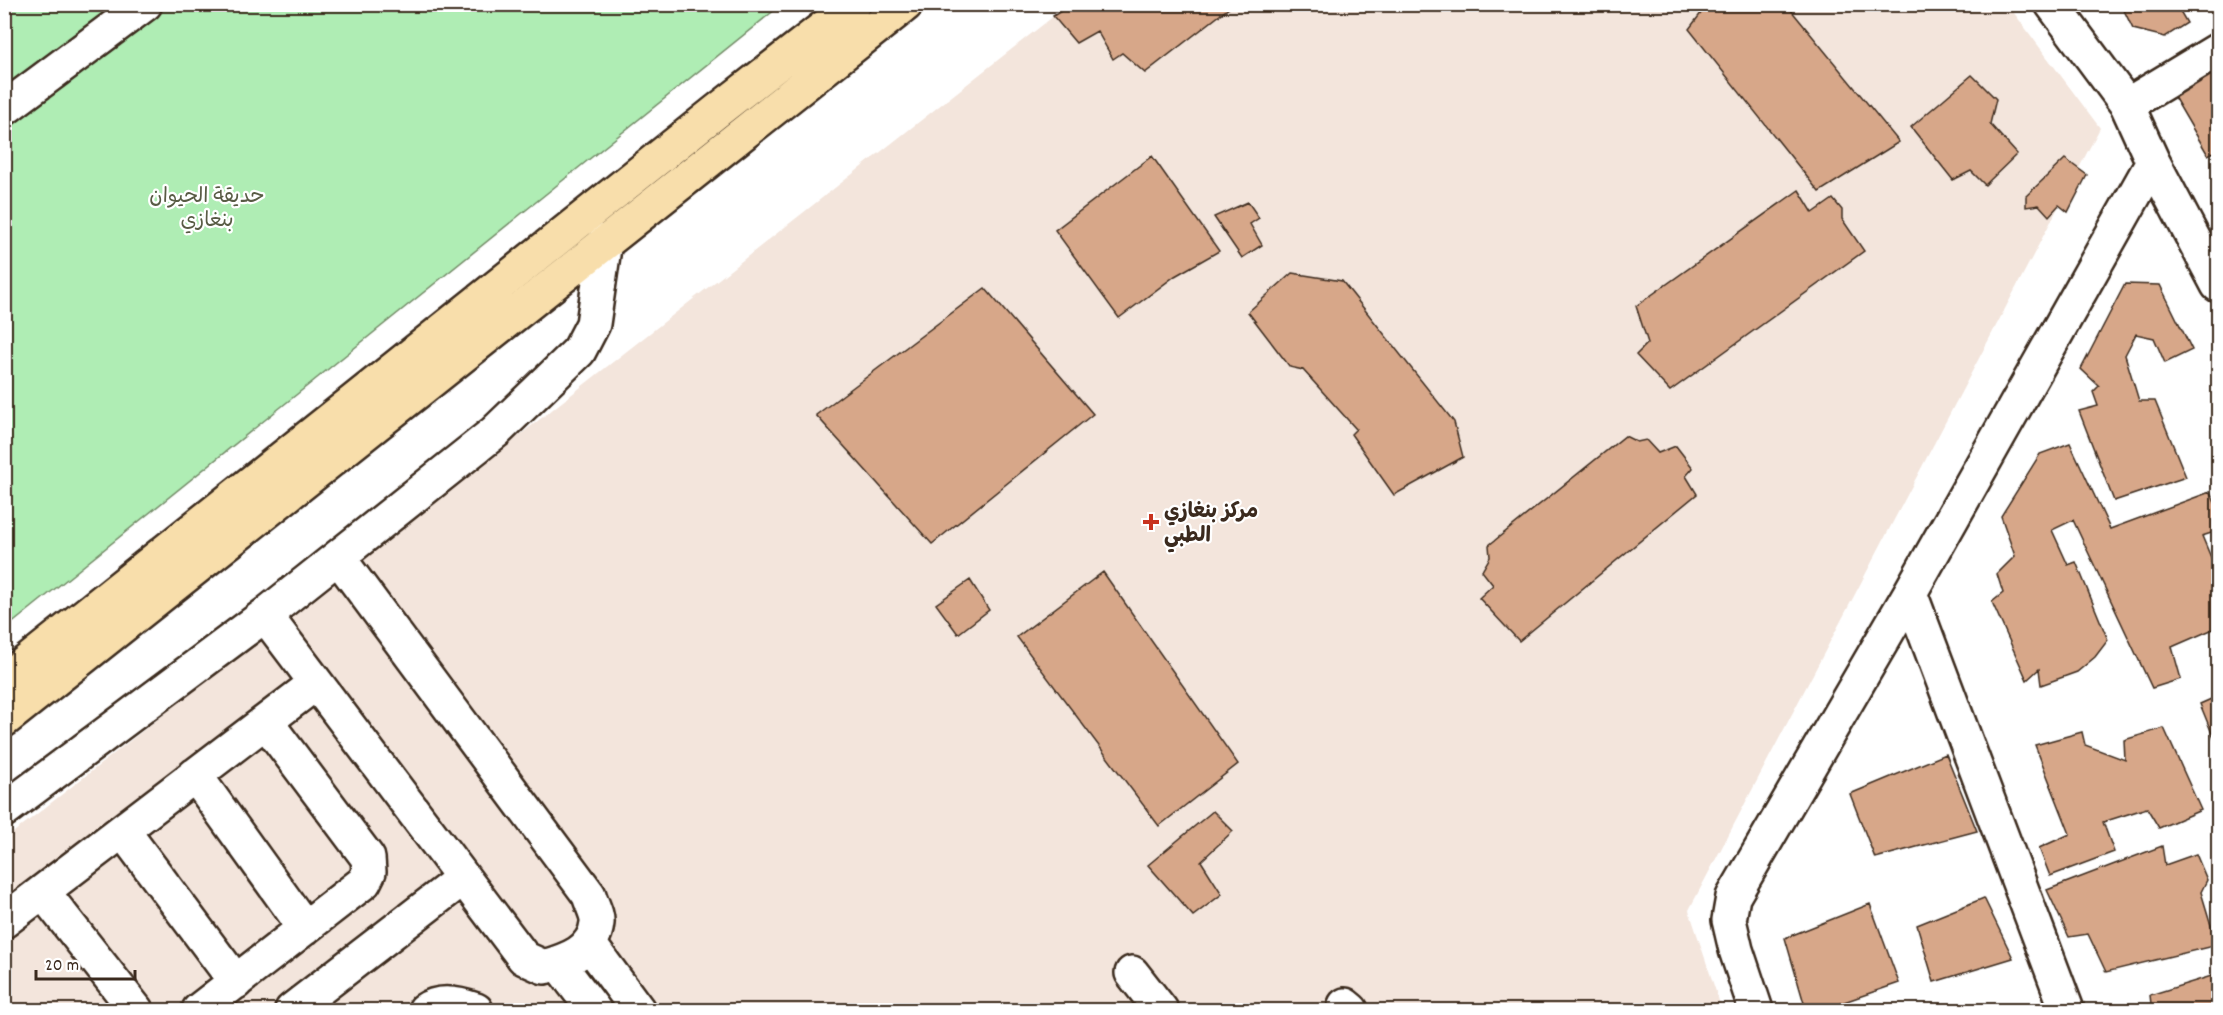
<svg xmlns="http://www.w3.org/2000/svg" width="2223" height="1015" viewBox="0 0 2223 1015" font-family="Dekko,'Playpen Sans Arabic',sans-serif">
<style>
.built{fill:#f3e5dc}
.green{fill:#afedb4;stroke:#758c69;stroke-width:1.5}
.building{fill:#d7a789;stroke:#3b2a1e;stroke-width:1.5}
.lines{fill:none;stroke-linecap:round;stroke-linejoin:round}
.minor-casing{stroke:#3b2a1e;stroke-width:38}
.major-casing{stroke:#3b2a1e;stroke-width:38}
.minor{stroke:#fff;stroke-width:33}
.major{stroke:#f8deab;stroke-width:33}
.poi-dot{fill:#c8321e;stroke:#fff;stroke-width:2}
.labels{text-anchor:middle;stroke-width:4.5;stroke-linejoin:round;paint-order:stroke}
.park-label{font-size:21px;fill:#585b44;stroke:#fff}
.poi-label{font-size:21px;font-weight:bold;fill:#3b2a1e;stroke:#fff;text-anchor:start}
</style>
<rect width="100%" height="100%" fill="#fff"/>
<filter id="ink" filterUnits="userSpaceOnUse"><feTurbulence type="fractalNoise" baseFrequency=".0167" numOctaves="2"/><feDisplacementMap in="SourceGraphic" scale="12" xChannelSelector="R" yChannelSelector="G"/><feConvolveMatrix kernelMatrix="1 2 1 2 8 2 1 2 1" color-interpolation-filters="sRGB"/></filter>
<g filter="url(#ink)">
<path class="built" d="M1068,5H2008L2100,128L1689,910L1722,1010H5V839Z"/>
<path class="green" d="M5,5H781L5,629Z"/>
<path class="building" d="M1072,4H1234L1145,73L1122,53L1113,59L1097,31L1076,43L1053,16Z
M1708,4H1786L1899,142L1819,192L1689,29Z
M2121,4H2176L2187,23L2165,37L2133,29Z
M2218,62V150L2208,155L2170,90Z
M1972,75L1996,99L1990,124L2017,154L1985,185L1971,171L1953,180L1911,127Z
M1152,156L1219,251L1175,276L1119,318L1055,230Z
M2065,159L2087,175L2068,212L2059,205L2049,216L2039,205L2026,207V196Z
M1799,190L1813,213L1833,199L1842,210V219L1864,251L1670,391L1636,355L1648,343L1636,306Z
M1248,202L1259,218L1250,224L1262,245L1242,258L1214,217Z
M1292,273L1342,281L1454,422L1463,457L1394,495L1351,434L1356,429L1303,370L1290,367L1248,312Z
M2125,284L2160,285L2192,350L2165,363L2154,338L2136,334L2125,355L2139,401H2155L2186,477L2114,501L2079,411L2098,406L2093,392L2099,386L2081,369Z
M985,288L1093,414L932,544L816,415Z
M1625,436L1637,442L1646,440L1658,453L1676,446L1693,468L1686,476L1697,494L1519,641L1479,598L1493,585L1482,571L1490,557L1489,545Z
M2070,443L2110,529L2210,492L2218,509V531L2202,536L2218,574V627L2172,647L2181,679L2152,688L2073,520L2052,530L2068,565L2076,562L2108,640L2095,657L2077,672L2041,685L2039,669L2027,680L1992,602L2003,593L1997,574L2015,556L2001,516L2040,454Z
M1103,572L1238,764L1159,826L1017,637Z
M970,580L989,610L958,634L936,604Z
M2218,696V748L2200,704Z
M2164,728L2201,810L2159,828L2147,808L2103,822L2114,852L2050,876L2039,848L2070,834L2035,745L2082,732L2085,745L2125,760L2124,740Z
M1946,754L1977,831L1875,858L1850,794Z
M1213,811L1233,831L1201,861L1222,894L1193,916L1148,865Z
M2162,846L2165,865L2196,854L2207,880L2201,892L2217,945L2106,972L2088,934L2069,937L2047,890Z
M1984,898L2013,958L1934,982L1917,925Z
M1870,904L1899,983L1821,1010H1806L1785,938Z
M2218,974V1010H2133L2151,1004L2150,995Z"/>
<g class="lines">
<defs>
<path id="minor" d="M2052,4L2127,105L2153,162L2218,285
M2127,105L2218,50
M4,109L145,4
M1910,593L2067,1010
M265,615L524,958L544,967C567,960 594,952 597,923C598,915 591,903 589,895L338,557
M195,775L305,928
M4,810L265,615L495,432L579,351L593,324L605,241
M123,831L236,982
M43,892L136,1010
M4,921L316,683
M590,945L638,1010
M558,963L594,1010
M1132,973L1161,1010
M1345,1005L1351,1010
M199,1010L364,882L369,872L368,858L266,722
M292,1010L463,878
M425,1010C440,999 460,1004 476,1010
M1756,1010L1736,950L1729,920L1733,897L1910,593L2153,162"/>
<path id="major" d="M4,680L717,111L854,4
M4,720L906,4"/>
</defs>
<use href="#minor" class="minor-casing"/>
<use href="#major" class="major-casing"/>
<use href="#minor" class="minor"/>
<use href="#major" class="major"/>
</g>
</g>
<path class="poi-dot" d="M1148 513h6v6h6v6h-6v6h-6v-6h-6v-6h6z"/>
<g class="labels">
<g class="park-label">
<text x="207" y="202">حديقة الحيوان<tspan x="207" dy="24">بنغازي</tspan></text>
</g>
<g class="poi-label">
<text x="1164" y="517">مركز بنغازي<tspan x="1164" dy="24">الطبي</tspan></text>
</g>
</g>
<rect width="2223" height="1015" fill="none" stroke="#fff" stroke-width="24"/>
<rect x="12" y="12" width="2199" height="991" fill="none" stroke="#3b2a1e" stroke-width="2" filter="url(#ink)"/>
<path d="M36 970v9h99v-9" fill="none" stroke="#3b2a1e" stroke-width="3"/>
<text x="45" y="970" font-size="18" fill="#3b2a1e" stroke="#ffffff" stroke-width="4.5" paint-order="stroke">20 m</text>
</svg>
